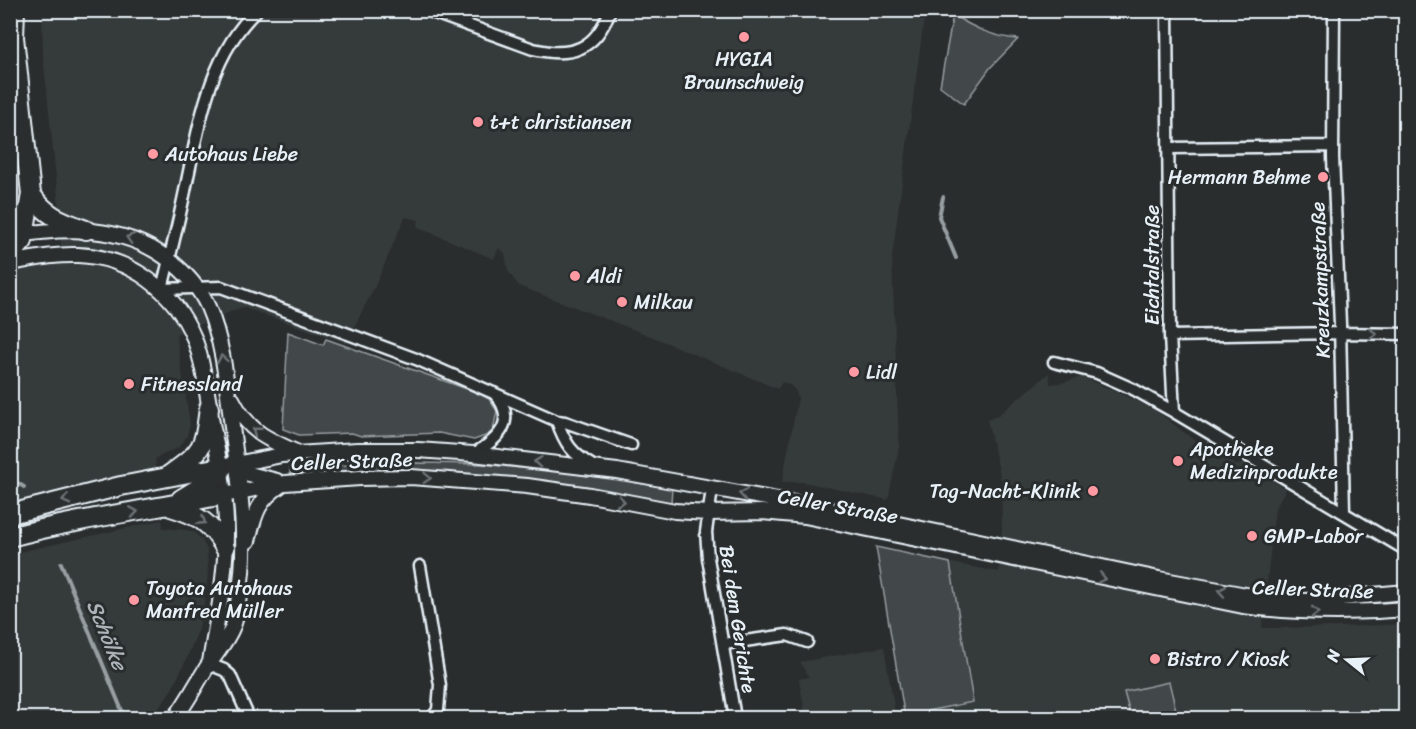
<svg xmlns="http://www.w3.org/2000/svg" width="1416" height="729" viewBox="0 0 1416 729" font-family="Sriracha,sans-serif">
<style>
.built{fill:#363a3b}
.green{fill:#424648;stroke:#959ca0;stroke-width:1.5}
.lines{fill:none;stroke-linecap:round;stroke-linejoin:round}
.stream{stroke:#989fa3;stroke-width:4}
.street-casing{stroke:#e8f1f8;stroke-width:15}
.secondary-casing{stroke:#e8f1f8;stroke-width:18}
.highway-casing{stroke:#e8f1f8;stroke-width:22}
.street{stroke:#2a2d2e;stroke-width:10}
.secondary{stroke:#2a2d2e;stroke-width:14}
.highway{stroke:#2a2d2e;stroke-width:18}
.oneway{stroke:#6c7275}
.poi-dot{fill:#ff9aa2;stroke:#2a2d2e;stroke-width:2}
.labels{text-anchor:middle;stroke-width:6;stroke-linejoin:round;paint-order:stroke}
.poi-label{font-size:20px;fill:#e8f1f8;stroke:#2a2d2e;text-anchor:start}
.street-label{font-size:20px;fill:#e8f1f8;stroke:#2a2d2e}
.water-label{font-size:21px;font-style:italic;fill:#acb3b9;stroke:#2a2d2e}
</style>
<rect width="100%" height="100%" fill="#2a2d2e"/>
<filter id="ink" filterUnits="userSpaceOnUse"><feTurbulence type="fractalNoise" baseFrequency=".0167" numOctaves="2"/><feDisplacementMap in="SourceGraphic" scale="12" xChannelSelector="R" yChannelSelector="G"/><feConvolveMatrix kernelMatrix="1 2 1 2 8 2 1 2 1" color-interpolation-filters="sRGB"/></filter>
<g filter="url(#ink)">
<path class="built" d="M42,11H925L892,257L899,447L888,500L803,482H782L798,398L795,390L790,385L782,382L778,389L648,335L519,286L508,271L505,253L499,248L494,259L417,227L419,220L405,217L376,284L346,343L242,307L176,334L190,424L187,436L178,448L156,458L155,469L74,486L11,503V270L62,263L58,196L43,55Z
M1049,373L1050,384L1061,383L1082,377L1141,403L1155,410L1190,437L1236,465L1244,464L1286,489L1275,508L1262,628L1342,627L1405,624V718H926L941,561L999,572L1002,531L1001,479L987,420L997,416Z
M162,520L163,528L187,530L195,533L202,540L207,550L208,572L206,592L199,628L187,658L172,689L152,718H11V554Z
M884,647L896,718H806L799,679L809,677L800,662Z"/>
<path class="green" d="M953,15C974,28 993,37 1018,39L990,68L964,104L940,86Z
M10,53L25,203L18,269L11,270Z
M288,332L323,345L326,339L481,394L489,399L497,411L493,430L488,435L474,440L439,433L361,436L352,433L299,435L283,429Z
M417,463L481,464L562,472L672,488L671,503C587,489 504,475 419,471C377,469 333,472 290,475V467Z
M876,547L950,563L973,702L927,711L926,718H905Z
M1169,682L1178,718H1131L1124,692Z"/>
<g class="lines">
<path class="stream" d="M943,197L939,217L956,258
M14,481L24,487
M61,563L125,718"/>
<defs>
<path id="street" d="M257,10C209,55 199,125 186,186C179,221 170,255 162,289L221,287L416,359L557,421L565,422L631,445
M426,10L533,49C571,58 596,50 610,10
M1167,10L1170,336L1174,412L1406,550
M1334,10L1333,157L1340,324L1344,512
M1169,148L1333,146
M1170,336L1341,333L1406,334
M1054,362L1097,373L1133,389L1174,412
M557,421C565,444 572,454 593,466
M473,454C498,440 519,421 494,393
M712,489L706,532L708,558L735,718
M420,566L440,685L438,710L432,718
M724,644L787,635L807,642
M209,664L224,670L230,675L249,718"/>
<path id="secondary" d="M10,236C65,227 121,224 168,259C185,272 199,287 208,307C224,344 227,388 232,427C239,483 249,539 239,595C238,605 237,616 233,626C227,641 218,651 209,664C197,682 188,701 175,718
M10,263C33,259 55,254 78,255C130,257 174,290 194,338C204,364 207,395 212,423C218,455 225,489 226,522C227,570 218,615 210,662
M232,399C248,431 266,439 298,453
M235,464L245,473L277,481
M220,467L282,455L357,450H418L473,454L617,471L822,508L1159,579L1257,597L1306,601L1406,592
M224,495L285,483L360,478L411,477L527,486L590,495L675,511L708,513L762,512L805,516L1243,606C1297,613 1351,614 1406,609
M248,541C255,514 257,501 281,485"/>
<path id="highway" d="M31,194C46,216 61,221 86,230
M10,256L23,241L31,194L14,37L15,10
M169,475C203,451 204,448 209,408
M181,499L215,478L221,472
M171,507C198,515 211,523 225,548
M10,514L121,486L220,467
M10,537C80,518 153,509 224,495"/>
</defs>
<use href="#street" class="street-casing"/>
<use href="#secondary" class="secondary-casing"/>
<use href="#highway" class="highway-casing"/>
<use href="#street" class="street"/>
<use href="#secondary" class="secondary"/>
<use href="#highway" class="highway"/>
</g>
<defs><path id="oneway-chevron" d="M-2-3.5L2.5 0L-2 3.5" fill="none" stroke-width="1.6" stroke-linecap="round" stroke-linejoin="round" transform="scale(1.5)"/></defs>
<g class="oneway">
<use href="#oneway-chevron" transform="translate(130 238) rotate(-162)"/>
<use href="#oneway-chevron" transform="translate(1373 334) rotate(1)"/>
<use href="#oneway-chevron" transform="translate(222 359) rotate(-100)"/>
<use href="#oneway-chevron" transform="translate(256 431) rotate(-142)"/>
<use href="#oneway-chevron" transform="translate(538 462) rotate(-174)"/>
<use href="#oneway-chevron" transform="translate(427 478) rotate(3)"/>
<use href="#oneway-chevron" transform="translate(743 494) rotate(-170)"/>
<use href="#oneway-chevron" transform="translate(66 500) rotate(166)"/>
<use href="#oneway-chevron" transform="translate(621 501) rotate(10)"/>
<use href="#oneway-chevron" transform="translate(134 512) rotate(-9)"/>
<use href="#oneway-chevron" transform="translate(202 521) rotate(33)"/>
<use href="#oneway-chevron" transform="translate(1102 578) rotate(12)"/>
<use href="#oneway-chevron" transform="translate(1222 591) rotate(-170)"/>
<use href="#oneway-chevron" transform="translate(1315 612)"/>
</g>
</g>
<g class="poi-dot">
<circle cx="744" cy="37" r="6"/>
<circle cx="478" cy="122" r="6"/>
<circle cx="153" cy="154" r="6"/>
<circle cx="1323" cy="177" r="6"/>
<circle cx="575" cy="276" r="6"/>
<circle cx="622" cy="302" r="6"/>
<circle cx="854" cy="372" r="6"/>
<circle cx="129" cy="384" r="6"/>
<circle cx="1178" cy="461" r="6"/>
<circle cx="1093" cy="491" r="6"/>
<circle cx="1252" cy="536" r="6"/>
<circle cx="134" cy="600" r="6"/>
<circle cx="1155" cy="659" r="6"/>
</g>
<g class="labels">
<g class="poi-label">
<text x="744" y="66" text-anchor="middle">HYGIA<tspan x="744" dy="23">Braunschweig</tspan></text>
<text x="490" y="129">t+t christiansen</text>
<text x="165" y="161">Autohaus Liebe</text>
<text x="1311" y="184" text-anchor="end">Hermann Behme</text>
<text x="587" y="283">Aldi</text>
<text x="634" y="309">Milkau</text>
<text x="866" y="379">Lidl</text>
<text x="141" y="391">Fitnessland</text>
<text x="1190" y="456">Apotheke<tspan x="1190" dy="23">Medizinprodukte</tspan></text>
<text x="1081" y="498" text-anchor="end">Tag-Nacht-Klinik</text>
<text x="1264" y="543">GMP-Labor</text>
<text x="146" y="595">Toyota Autohaus<tspan x="146" dy="23">Manfred Müller</tspan></text>
<text x="1167" y="666">Bistro / Kiosk</text>
</g>
<g class="street-label">
<text transform="translate(1152 265) rotate(-90)" y="7">Eichtalstraße</text>
<text transform="translate(1320 280) rotate(-92)" y="7">Kreuzkampstraße</text>
<text transform="translate(352 461) rotate(-2)" y="7">Celler Straße</text>
<text transform="translate(838 506) rotate(10)" y="7">Celler Straße</text>
<text transform="translate(1313 589) rotate(2)" y="7">Celler Straße</text>
<text transform="translate(738 619) rotate(81)" y="7">Bei dem Gerichte</text>
</g>
<g class="water-label">
<text transform="translate(107 635) rotate(68)" y="7">Schölke</text>
</g>
</g>
<rect width="1416" height="729" fill="none" stroke="#2a2d2e" stroke-width="36"/>
<rect x="18" y="18" width="1380" height="693" fill="none" stroke="#e8f1f8" stroke-width="2" filter="url(#ink)"/>
<g transform="translate(1347 660) rotate(288)" stroke="#2a2d2e" stroke-width="4.5" paint-order="stroke">
<path d="M0-4.5L10 22L0 15L-10 22Z" fill="#e8f1f8"/>
<text y="-9" font-size="16" font-weight="bold" text-anchor="middle" fill="#e8f1f8">N</text>
</g>
</svg>
